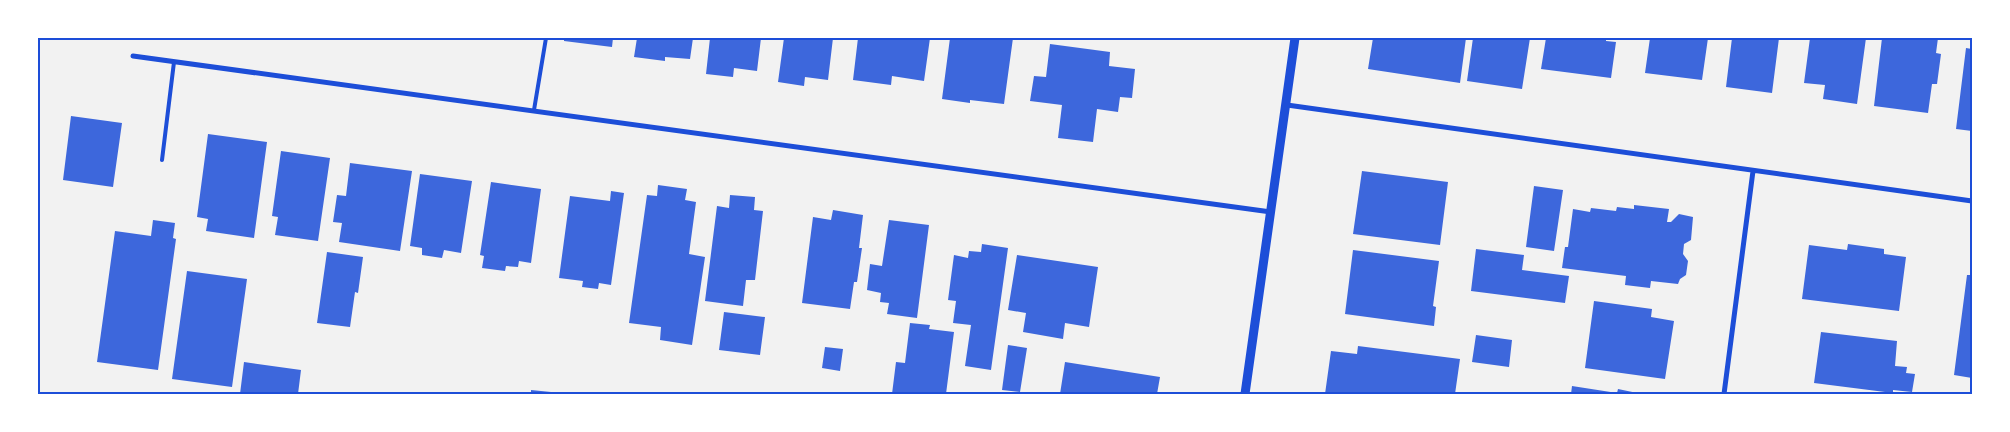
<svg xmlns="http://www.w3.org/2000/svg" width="2010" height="432" viewBox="0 0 2010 432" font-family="'Source Serif 4',serif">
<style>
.building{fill:#3d67dc}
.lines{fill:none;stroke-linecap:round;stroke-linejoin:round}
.service{stroke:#1d4ed8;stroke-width:4}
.minor{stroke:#1d4ed8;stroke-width:5}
.tertiary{stroke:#1d4ed8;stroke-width:9}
.neatline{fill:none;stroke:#1d4ed8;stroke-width:2}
</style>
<rect width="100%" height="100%" fill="#f2f2f2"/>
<path class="building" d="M564,38H613L612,47L564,41Z
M637,38H693L690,59L665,57V61L634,57Z
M710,38H761L757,71L734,68L733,77L706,74Z
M784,38H833L828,80L805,77L804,86L778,82Z
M858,38H930L924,81L892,76L891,85L853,80Z
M950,38H1013L1004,104L970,100V103L942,99Z
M1373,38H1466L1460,83L1368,69Z
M1473,38H1530L1522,89L1467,81Z
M1546,38H1606V41L1616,42L1611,78L1541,69Z
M1650,38H1708L1702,80L1645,73Z
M1732,38H1779L1772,93L1726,87Z
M1810,38H1866L1857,104L1823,99L1825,85L1804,83Z
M1882,38H1938L1936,53L1941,54L1937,84H1932L1928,113L1874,106Z
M1050,44L1110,52L1109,66L1135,69L1132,98L1120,97L1118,112L1097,109L1093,142L1058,138L1062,105L1030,101L1034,76L1046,77Z
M1966,48L1972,49V131L1956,129Z
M71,116L122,123L113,187L63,180Z
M208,134L267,142L254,238L206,231L208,219L197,217Z
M281,151L330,158L318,241L275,235L278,217L272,216Z
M350,163L412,171L400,251L339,242L342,223L333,222L337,195L346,196Z
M1362,171L1448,182L1440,245L1353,234Z
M420,174L472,181L461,253L444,250L442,258L422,255V248L410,246Z
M491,182L541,189L531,263L519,261L518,267L506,266L505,271L482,268L484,256L480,255Z
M658,185L687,189L685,200L696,202L689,254L705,257L692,345L660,340L661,327L629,323L647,195L657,196Z
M1534,186L1563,190L1554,251L1526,247Z
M611,191L624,193L611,285L599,283L598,289L582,287L583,281L559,278L570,196L610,201Z
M730,195L755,197L754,210L763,211L755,280H746L743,306L705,301L717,206L729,208Z
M1634,205L1669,209L1667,222H1671L1679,214L1693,217L1691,240L1684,244L1683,254L1688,261L1686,275L1680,279L1678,284L1651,281L1650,288L1625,285L1626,276L1562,268L1565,247H1568L1573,209L1590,212L1591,208L1616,211L1617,207L1634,209Z
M833,210L863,215L859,248H862L857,282H854L850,309L802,303L813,217L831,220Z
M153,220L175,223L173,238L176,239L158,370L97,362L115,231L151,236Z
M889,220L929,225L917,318L887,314L889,303L880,302L881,293L867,290L870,264L882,266Z
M982,244L1008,248L991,370L965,366L971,325L953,323L956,301L948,300L954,255L968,258L969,251L981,252Z
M1848,244L1884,249V254L1906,257L1899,311L1802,299L1809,245L1847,250Z
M1476,249L1524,255L1522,270L1569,276L1565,303L1471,291Z
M1353,250L1439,261L1433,306L1436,307L1434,326L1345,314Z
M327,252L363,257L358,293L355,292L350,327L317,323Z
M1017,255L1098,267L1089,327L1065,323L1063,339L1023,332L1026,313L1008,310Z
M187,271L247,279L232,387L172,379Z
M1967,275H1972V378L1954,375Z
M1594,301L1652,309L1651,317L1674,321L1665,379L1585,368Z
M724,312L765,317L760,355L719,350Z
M910,323L930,325L929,329L954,332L946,394H892L896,362L905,363Z
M1821,332L1897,341L1895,366L1907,367L1906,373L1915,374L1912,392L1893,390V393L1814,383Z
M1476,335L1512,340L1509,367L1472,362Z
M1008,345L1027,348L1020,392L1002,390Z
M1358,346L1460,359L1455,394H1325L1331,351L1357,354Z
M825,347L843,349L840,371L822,368Z
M244,362L301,370L298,394H240Z
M1065,362L1160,377L1157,394H1060Z
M1572,386L1617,393L1618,389L1642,394H1571Z
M531,390L551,392L550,394H531Z"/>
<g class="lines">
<path class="service" d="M534,110L546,38
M162,160L174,62"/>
<path class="minor" d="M133,56L1271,212
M1287,105L1972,201
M1724,394L1753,171"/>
<path class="tertiary" d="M1245,394L1295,38"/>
</g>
<rect width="2010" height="432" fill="none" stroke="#ffffff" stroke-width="78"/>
<rect x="39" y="39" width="1932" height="354" class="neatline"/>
</svg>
